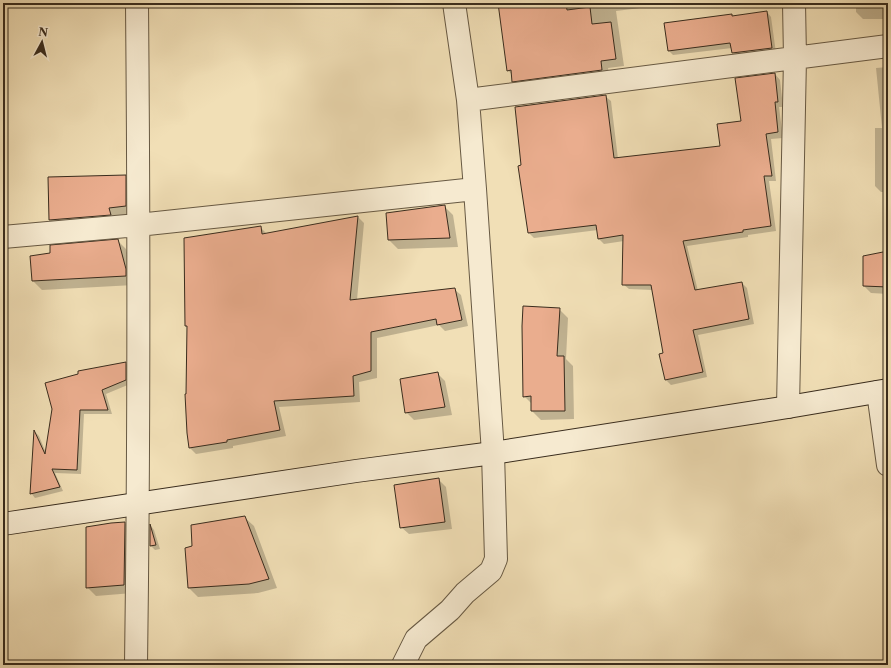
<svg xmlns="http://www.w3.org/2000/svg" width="891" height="668" viewBox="0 0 891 668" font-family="'Libre Caslon Text',serif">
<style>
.shadow{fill:#0003}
.building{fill:#eaad8e;stroke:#392c1d}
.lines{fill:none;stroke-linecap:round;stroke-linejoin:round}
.street-casing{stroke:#675943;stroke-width:24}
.secondary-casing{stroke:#392c1d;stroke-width:24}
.street{stroke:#f6ead0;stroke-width:22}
.secondary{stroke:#f6ead0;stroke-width:22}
</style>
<rect width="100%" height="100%" fill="#f1dfb6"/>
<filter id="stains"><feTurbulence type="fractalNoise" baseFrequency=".005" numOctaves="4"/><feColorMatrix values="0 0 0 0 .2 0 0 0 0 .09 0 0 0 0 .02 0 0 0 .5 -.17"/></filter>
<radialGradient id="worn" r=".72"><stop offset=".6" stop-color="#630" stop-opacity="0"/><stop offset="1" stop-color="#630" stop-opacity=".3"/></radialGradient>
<path class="shadow" d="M499,3H681L616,11L624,66L608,68L610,78L521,89L513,81L512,75L508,70Z
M856,3H888V19H863L856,12Z
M767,12L771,17L776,53L737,57L733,53L732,48L673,55L669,51L731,15L733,17Z
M888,67V192H881L875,186V128H882L876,68Z
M775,74L780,80L783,107H779L783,138L771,139L776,181H769L776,231L748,235V237L687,246L698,291L742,283L747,288L754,324L698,335L707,377L671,385L666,380L664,354L652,290L629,289L623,284L624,241L604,244L599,239L598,230L534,238L529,233L523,166L605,96L611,101L618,159L721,147L742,121Z
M125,176L134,185V215L59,229L50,220L49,178Z
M444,206L453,215L458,247L398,249L389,240Z
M358,217L364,223L357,300L454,289L461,295L468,326L445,331L439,325L377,338V378L359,382L360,402L279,407L286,436L233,446V448L196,454L190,448L187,395L188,328L186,326L261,228L267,234Z
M117,240L126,249L134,278V285L42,290L33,281Z
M888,252V294L871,293L864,286Z
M559,309L568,318L566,359L573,366L574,419L541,420L532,411V404L524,396Z
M125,363L130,367V384L106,394L112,414H84L81,474L55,473L63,491L35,498L31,493L35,432L39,436L46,453L53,409Z
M437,373L445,381L452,415L414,420L406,412Z
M438,479L446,487L452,529L409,534L401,527Z
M244,517L254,526L277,588L258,593L198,597L189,588L193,547Z
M125,523L133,532V593L96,596L87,587Z
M151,526L154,530L160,549L155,550L151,546Z"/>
<path class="building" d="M498,3H566L567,10L590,7L592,24L611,22L616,59L601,61L602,70L512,82L511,70L507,71Z
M767,11L772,48L732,53L730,43L668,51L664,23L732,14V16Z
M775,73L778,102H775L778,132L766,134L772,176H764L771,226L743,230V232L683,241L695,290L742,282L749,319L693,330L703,372L665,380L659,354L663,353L651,285H622L623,235L598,239L596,225L528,233L518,166L521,165L515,107L606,95L614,158L720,146L717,124L741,121L735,78Z
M126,175V206L109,208L111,215L49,220L48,177Z
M445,205L450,238L388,240L386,213Z
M358,216L350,300L455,288L462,320L437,325L436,319L371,332V371L353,376L354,396L274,401L280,430L227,440V442L189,448L187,433L185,394H186L187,326H185L184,238L261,226L262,234Z
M118,239L126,269V276L32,281L30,256L50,253V245Z
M888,251V287L863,286V256Z
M523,306L560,308L557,356H564L565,411H531V396L523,397L522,326Z
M126,362V380L102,390L108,410H80L77,470L52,469L60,487L30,494L34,430L45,454L52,409L45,383L78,374V371Z
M438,372L445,407L405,413L400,379Z
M439,478L445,522L400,528L394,485Z
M245,516L269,579L249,584L188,588L185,548L192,546L191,525Z
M125,522L124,585L86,588V527L111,523Z
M150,524L156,545L150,546Z"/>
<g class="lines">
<defs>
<path id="street" d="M468,100L888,46
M3,237L138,225L475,189
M878,392L888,465
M788,407L795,58L794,3
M136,665C139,444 139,224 137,3
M403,665L416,639L450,610L465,593L491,571L496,559L493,453L475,189L468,100L454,3"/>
<path id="secondary" d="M3,524L356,471L493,453L788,407L888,390"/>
</defs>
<use href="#street" class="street-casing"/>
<use href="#secondary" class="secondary-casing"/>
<use href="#street" class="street"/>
<use href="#secondary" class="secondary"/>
</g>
<rect width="891" height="668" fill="none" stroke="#f1dfb6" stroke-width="16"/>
<rect x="4" y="4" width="883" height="660" fill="none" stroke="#392c1d" stroke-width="2"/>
<rect x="8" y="8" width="875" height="652" fill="none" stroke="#392c1d"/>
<g transform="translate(42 42) rotate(7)" stroke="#f6ead0" stroke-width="3" paint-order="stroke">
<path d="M0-3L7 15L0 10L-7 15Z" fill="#392c1d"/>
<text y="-6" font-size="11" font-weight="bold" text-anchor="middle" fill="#392c1d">N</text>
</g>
<rect width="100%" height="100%" filter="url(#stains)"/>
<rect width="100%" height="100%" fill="url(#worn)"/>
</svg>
